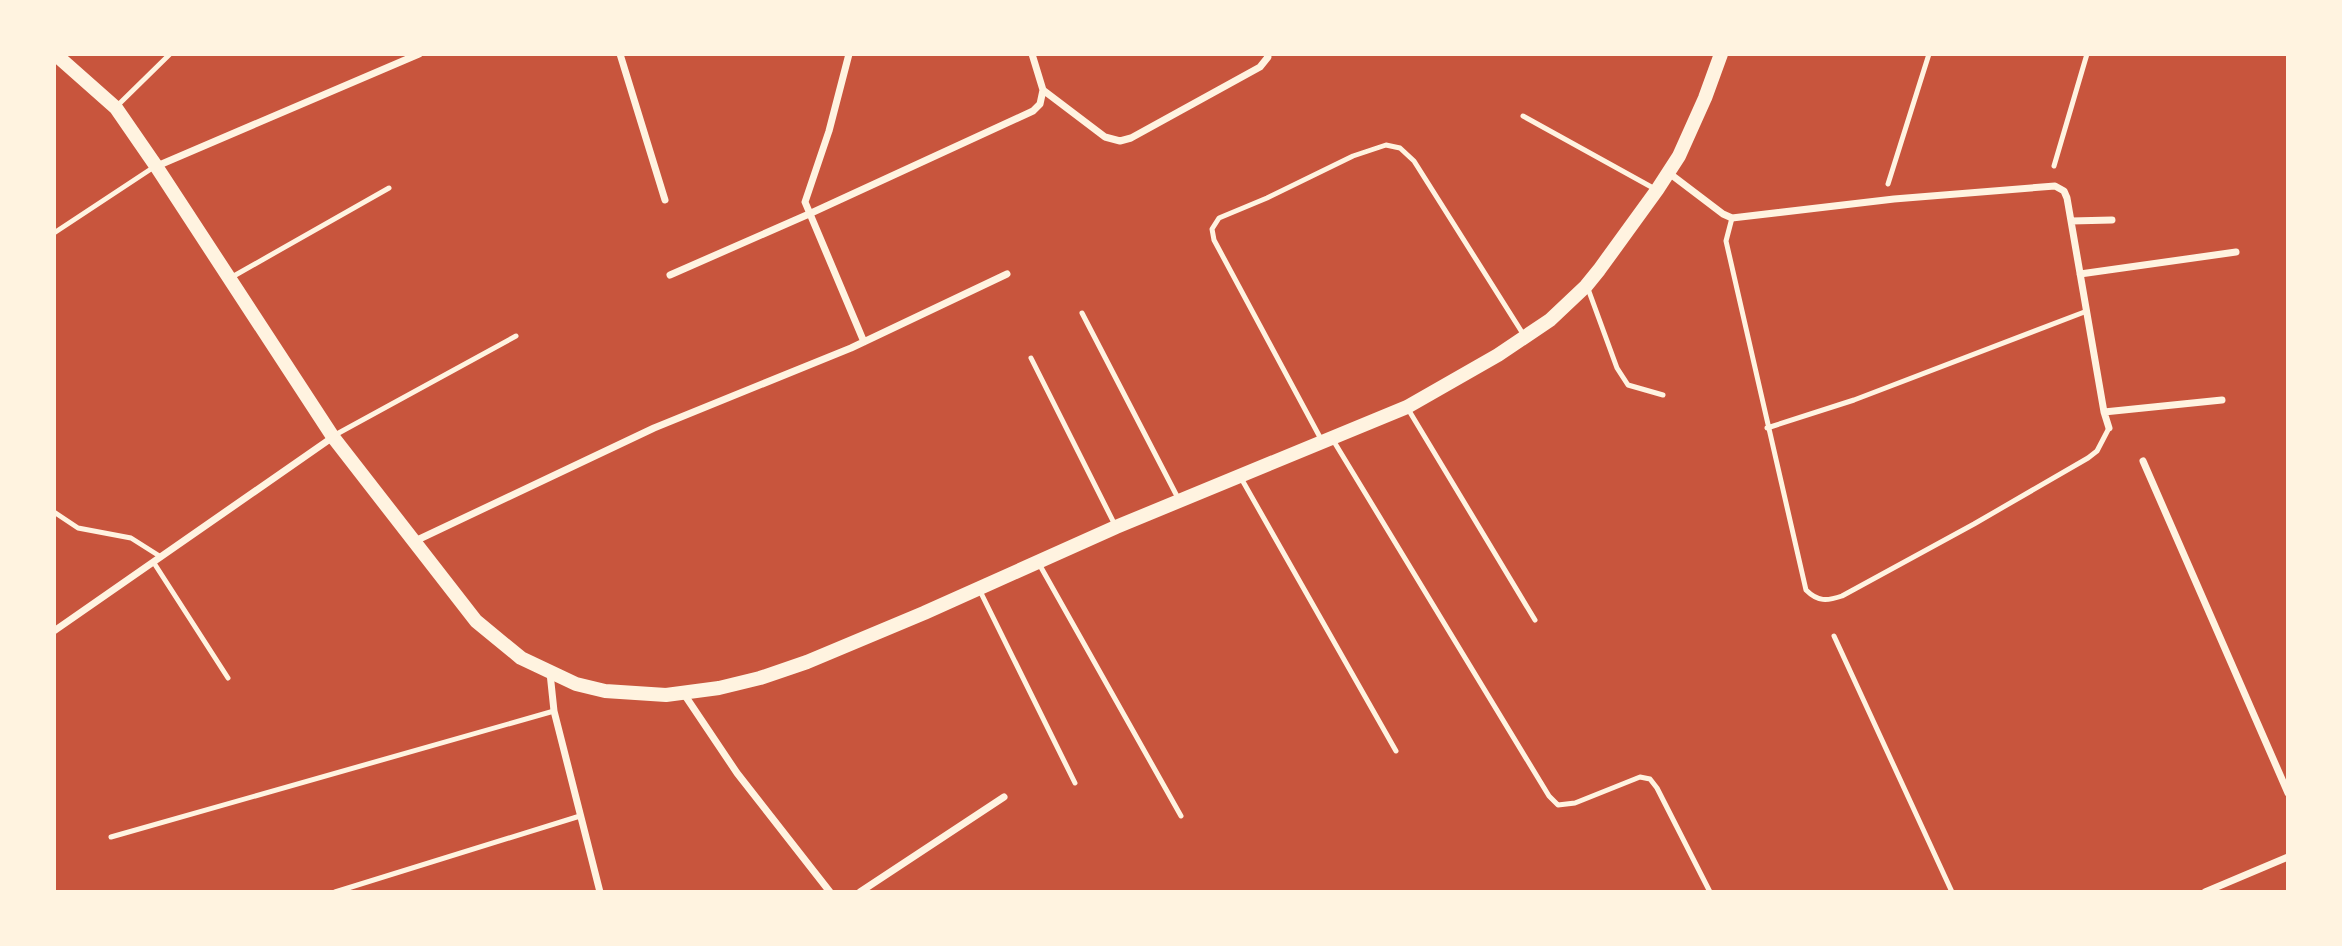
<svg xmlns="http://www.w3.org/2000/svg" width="2342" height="946" viewBox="0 0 2342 946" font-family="Lato,sans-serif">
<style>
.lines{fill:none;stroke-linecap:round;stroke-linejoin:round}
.service{stroke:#fff3e0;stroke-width:5}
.minor{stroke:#fff3e0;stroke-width:7}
.secondary{stroke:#fff3e0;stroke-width:14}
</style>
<rect width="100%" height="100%" fill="#c8553d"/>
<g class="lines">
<path class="service" d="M117,106L170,54
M1523,116L1655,189
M2054,166L2087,54
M1888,184L1929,54
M1732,218L1726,241L1806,590C1818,602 1827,601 1842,596L1974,524L2088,458L2097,451L2109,428
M54,233L154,167
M232,277L389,188
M1587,286L1617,368L1628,385L1663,395
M1082,313L1179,500
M1031,358L1116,527
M1408,409L1535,620
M1767,428L1854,400L2087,311
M335,435L516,336
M1333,440L1549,796L1558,805L1575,803L1640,777L1650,779L1657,788L1710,892
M1322,441L1214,240L1212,229L1219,218L1267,198L1353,156L1386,145L1400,148L1414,161L1525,337
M1241,478L1396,751
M54,512L78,528L131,538L161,557
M1038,562L1181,816
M154,563L228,678
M980,591L1075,783
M1834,636L1952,892
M111,837L554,711
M335,892L580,816"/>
<path class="minor" d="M620,54L665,200
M849,54L829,131L805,202L864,342
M1032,54L1043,90L1105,137L1120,141L1131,138L1260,67L1268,57L1267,54
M157,166L419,54
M1669,173L1723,214L1732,218L1894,199L2055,186L2064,191L2067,198L2104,412L2109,428
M2071,221L2112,220
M2080,274L2236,252
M670,275L809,214L1033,111L1040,104L1043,90
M2104,412L2222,400
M2143,461L2288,793
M413,542L654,428L851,348L1007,274
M54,631L333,437
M550,673L554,711L600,892
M684,694L737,773L830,892
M860,892L1004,797
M2205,892L2288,857"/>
<path class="secondary" d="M55,54L116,108L156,166L333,437L476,621L521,658L576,684L605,691L666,695L719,688L760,678L807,662L924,613L1116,527L1407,407L1498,355L1550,320L1586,286L1599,270L1657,190L1679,156L1705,98L1721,54"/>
</g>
<rect width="2342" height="946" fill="none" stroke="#fff3e0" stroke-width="112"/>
</svg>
